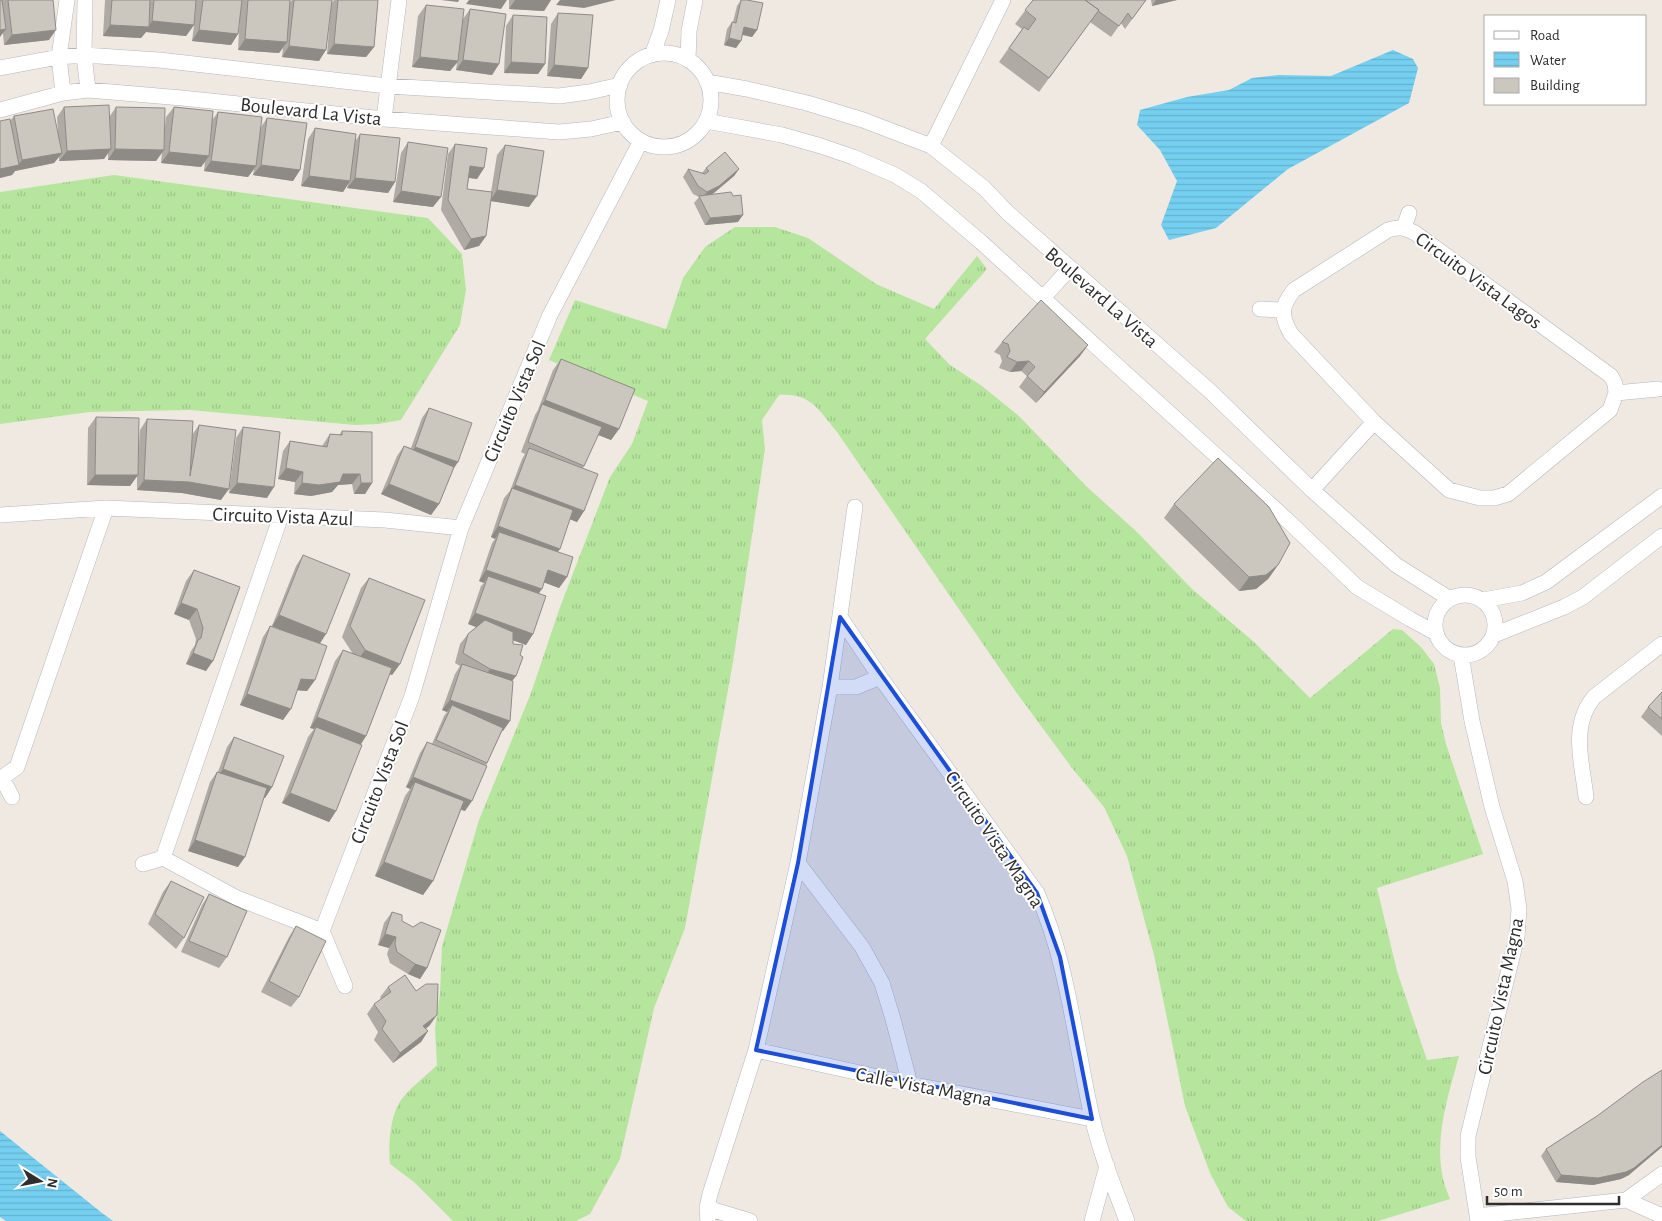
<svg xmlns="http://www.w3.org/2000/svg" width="1662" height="1221" viewBox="0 0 1662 1221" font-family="'Alegreya Sans',sans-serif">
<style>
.grass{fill:url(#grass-tufts)}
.water{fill:url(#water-rules)}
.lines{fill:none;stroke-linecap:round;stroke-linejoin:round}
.street-casing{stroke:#b4b7c1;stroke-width:16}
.street{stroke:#fff;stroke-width:15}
.wall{fill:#afaba4}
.shaded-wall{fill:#8e8b86}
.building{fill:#cbc7bf;stroke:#8e8b86}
.marked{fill:#1d4ed8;fill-opacity:0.2;stroke:#1d4ed8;stroke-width:4;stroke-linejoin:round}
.labels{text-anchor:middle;stroke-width:4;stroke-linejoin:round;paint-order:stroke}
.street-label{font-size:20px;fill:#2e2e2e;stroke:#fff}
</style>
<defs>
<pattern id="grass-tufts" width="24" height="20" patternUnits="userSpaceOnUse" patternTransform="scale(1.25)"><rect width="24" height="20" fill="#b6e59e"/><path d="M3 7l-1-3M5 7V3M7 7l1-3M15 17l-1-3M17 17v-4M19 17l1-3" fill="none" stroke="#9dc588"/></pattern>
<pattern id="water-rules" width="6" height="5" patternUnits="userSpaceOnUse" patternTransform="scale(1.25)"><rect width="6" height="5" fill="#75cff0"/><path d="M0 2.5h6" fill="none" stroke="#66b2ce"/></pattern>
</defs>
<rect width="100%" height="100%" fill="#efe9e1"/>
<path class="grass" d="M114,175L428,218L462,254L466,290L460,325L401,420L378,424L355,425L190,410L90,412L0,424V192Z
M735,227H775L808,238L876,284L934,309L977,256L987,269L925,339L950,365L982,386L1020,417L1086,486L1137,532L1192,589L1254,642L1310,698L1393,629L1402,630L1421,647L1434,664L1440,688L1441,723L1446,744L1483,854L1377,888L1397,971L1427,1060L1459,1056C1449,1093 1435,1134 1442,1173C1443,1182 1447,1191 1450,1199L1378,1221H1246L1228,1207L1210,1173L1185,1106L1154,955L1127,856L1104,807L1072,768L1016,692L837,432C819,410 810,392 779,395L762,420L765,449L733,662L685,928L654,1008L620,1159L590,1214L576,1221H453L414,1182L390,1164C388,1146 390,1115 401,1100C411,1087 426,1076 437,1065L435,1029L440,993L442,946L479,820L531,693L559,610L610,477L632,444L648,401L549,360L575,300L666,329L683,278L705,247Z"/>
<path class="water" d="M1393,50L1413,59L1418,68L1409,103L1288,169L1216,228L1169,240L1161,225L1177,181L1160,150L1137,125L1140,110L1187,97L1229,90L1252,78L1278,75L1331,76Z
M0,1131L102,1213L113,1221H6L0,1217Z"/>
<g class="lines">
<defs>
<path id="street" d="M85,0L84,55L88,90
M617 100a47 47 0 1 1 94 0a47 47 0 1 1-94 0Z
M652,55L661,31L668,0
M688,60L689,31L695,0
M0,68L59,57L84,55L159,60L387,86L559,96L589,92L620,85
M707,82L747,89L807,103L863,120L931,146L984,188L1008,213L1211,392L1312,490L1396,565L1450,599
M63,93L59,57L67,0
M0,110L63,93L88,90L182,98L384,119L559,132L591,129L623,122
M384,119L399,0
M706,121L782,135L821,146L853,157L895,175L921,191L981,242L1285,518L1357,587L1410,619L1436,633
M931,146L1003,0
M1404,227L1409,213
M1043,298L1070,268
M1260,309L1282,310
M1616,393L1615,384L1611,376L1415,233C1405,228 1399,226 1388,230L1294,290C1280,307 1281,316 1291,334L1374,422L1449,490L1480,498H1494L1508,494L1610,410L1616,393L1658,389
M1312,490L1374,422
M0,515L106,508L385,520L461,528
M1435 625a30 30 0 1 1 60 0a30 30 0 1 1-60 0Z
M1483,600L1522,593L1546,582L1662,496
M840,617L880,677L1037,893C1068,963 1075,1042 1092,1117C1100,1152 1114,1187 1127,1221
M1494,635L1564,607L1583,597L1662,536
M1461,655L1472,721L1492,807L1515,881L1519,909L1517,937L1468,1136V1157L1478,1221
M830,687H856L880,677
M2,778L12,797
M0,779L17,767L106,508
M1586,797C1582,762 1570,726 1594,697L1662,644
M163,858L281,516
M163,858L237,898L322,931
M798,863L862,947L882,983L893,1019L910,1084
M143,864L163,858
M322,931L412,696L461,528L550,315L641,141
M322,931L345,986
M756,1050L910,1084L1092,1119
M1626,1200L1662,1174
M707,1208L750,1221
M1477,1216L1626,1200L1662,1216
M708,1221L707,1208L710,1194L756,1050L798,863L830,687L855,507
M1092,1221L1107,1166"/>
</defs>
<use href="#street" class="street-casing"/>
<use href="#street" class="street"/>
</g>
<path class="wall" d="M0,0H53L49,40L4,45Z
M105,0H290L289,3L292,0H332L319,61L282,57L283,48L279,53L238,50L240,13L238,34L231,45L192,41L194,25L186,36L146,32L141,38L103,36Z
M334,0H378L374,47L366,57L327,54L331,4Z
M509,0H551L544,11L509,9Z
M741,0H747L757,30L752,37L743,35L736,48L724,45L727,29L732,22H733L737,6Z
M1033,0H1146L1125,29L1121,23L1111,37L1090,22L1039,92L999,62L1022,29L1015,24Z
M1151,0H1177L1152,6Z
M426,5L463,19L470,9L499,64L492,75L456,70L457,63L450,71L412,67L418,16Z
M558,13L588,68L581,79L547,76L551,24Z
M513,15L545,64L538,74L504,73L506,26Z
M64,107L110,116L116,107L164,136L166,117L174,107L213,119L218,112L261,127L267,118L300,170L293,181L253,175L254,169L248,177L204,171L205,162L201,167L161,163L162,152L156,161L108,160V153L104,159L59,161V157L54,163L15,171L12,175L0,178V121H10L14,116L58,132L57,117Z
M315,128L356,140L360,134L395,182L388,193L347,188L348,184L343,192L301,186L308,139Z
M408,142L433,207L393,202L401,153Z
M455,144L484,168L477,179L469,178L467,189L491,192L497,155L505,145L529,207L491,201L486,236L479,246L464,250L441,210L448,154Z
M706,168L739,169L734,176L712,194L733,196L738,222L705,225L694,203L699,197L693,194L683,177L688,169L702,173Z
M1002,342L1088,345L1080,356L1036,403L1019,387L1027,376L1021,371L1010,372L999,368L1002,361L1000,355L994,352Z
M561,359L619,429L611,440L598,435L583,468L584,511L577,522L570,519L558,552L567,577L559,588L544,582L542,589L538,593L533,634L526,645L513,640L516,676L512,681L503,731H502L465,811L461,810L433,881L423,895L375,876L405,796L410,789L406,787L420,753L427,742L432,744L444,716L447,712L442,710L455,674L460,666L455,663L460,644L468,634L476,627L468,624L481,586L484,583L479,581L492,543L495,539L491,537L504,498L510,491L522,459L525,454L521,452L535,415L538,410L553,370Z
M429,408L458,462L454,468L439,504L431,515L381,494L397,456L404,446L411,448L422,418Z
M96,417L138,460L140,430L147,419L192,435L199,425L221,500L182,493L137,490V476L130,486L87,485L88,428Z
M243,427L267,498L229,493L236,438Z
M342,431L372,483L365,494H354L352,484L338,485L332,492L311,496L294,494L295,482L278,479L283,451L290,441L322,446L330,434L339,435Z
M1174,504L1278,565L1268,579L1256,589L1239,591L1164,518Z
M303,555L320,643L315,680L307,691L297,690L283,720L240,705L263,637L270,626L286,632L272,626L296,566Z
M194,570L240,587L206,671L186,664L191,651L195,645L196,639L189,620L174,614L186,581Z
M369,578L400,664L392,675L390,674L366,736L361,744L336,811L329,822L282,803L308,737L314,729L310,728L335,661L343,650L353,654L342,637L361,588Z
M1662,692V736L1641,717L1648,707Z
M234,737L272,787L265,798H264L238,867L188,851L210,782L217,772H218L227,747Z
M171,881L184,938L176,949L148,924L163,892Z
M209,894L227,957L219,968L181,952L202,905Z
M392,912L402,921L427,968L420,979L408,974L390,963L387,954L389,948L378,945L384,923Z
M296,926L299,997L291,1007L261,992L289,937Z
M388,987L416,991L430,1025L426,1029L428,1031L421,1042L393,1063L374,1040L378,1032L367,1014L374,1004L381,999L380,997Z
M1546,1149L1629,1175L1621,1179L1593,1185L1556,1182L1541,1156Z"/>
<path class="shaded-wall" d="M441,0H459L458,2Z
M469,0H507L501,9L466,4Z
M515,0H551L544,11L509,9Z
M560,0H616L584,8L556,5Z
M1156,0H1177L1152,6Z
M152,21L194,25L186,36L146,32L141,38L103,36L110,25L148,27Z
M744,27L757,30L752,37L739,34Z
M6,29L0,37V30Z
M56,30L49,40L4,45L12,35Z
M199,30L238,34L231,45L192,41Z
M729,38L741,41L736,48L724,45Z
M245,39L287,42L279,53L238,50Z
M334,44L374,47L366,57L327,54Z
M289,46L326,50L319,61L282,57Z
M420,57L458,61L450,71L412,67Z
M463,60L499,64L492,75L456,70Z
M511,62L545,64L538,74L504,73Z
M554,65L588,68L581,79L547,76Z
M111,149L104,159L59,161L67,151Z
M115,149L164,150L156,161L108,160Z
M169,152L209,156L201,167L161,163Z
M62,153L54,163L15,171L12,175L0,178V169L18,165L22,160Z
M211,161L256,166L248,177L204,171Z
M261,165L300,170L293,181L253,175Z
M470,166L484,168L477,179L463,177Z
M739,169L734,176L714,193L702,199L707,192Z
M309,176L350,181L343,192L301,186Z
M355,178L395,182L388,193L347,188Z
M497,190L537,196L529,207L490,201Z
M401,191L441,197L433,207L393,202Z
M743,215L738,222L705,225L710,218Z
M486,236L479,246L464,250L471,239Z
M1088,345L1080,356L1036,403L1044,392Z
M1029,361L1021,371L1010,372L1017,362Z
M545,400L619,429L611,440L539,411L542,404L537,410Z
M415,447L458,462L451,472L408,458Z
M286,468L303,472L295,482L278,479Z
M343,474H360L352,484L338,485L332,492L311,496L294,494L302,483Z
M95,475H138L130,486L87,485Z
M144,480L189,482L229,489L221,500L182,493L137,490Z
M237,483L274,487L267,498L229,493Z
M361,483H372L365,494H354Z
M389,484L439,504L431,515L381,494Z
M515,485L584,511L577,522L509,496L510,492Z
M498,526L560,549L552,560L499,532L495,539L491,537Z
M1278,565L1268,579L1256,589L1239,591L1249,577Z
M486,570L542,589L534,600L488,576L484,583L479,581Z
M548,570L567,577L559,588L540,581Z
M181,603L197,609L189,620L174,614Z
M475,613L533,634L526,645L468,624Z
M279,615L326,634L319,645L272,626Z
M365,650L400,664L392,675L357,661Z
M193,653L213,661L206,671L186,664Z
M490,669L516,676L508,686L483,679Z
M301,679L315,680L307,691L293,690Z
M247,694L291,709L283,720L240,705Z
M450,700L510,721L503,731L448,713L452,705L447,712L442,710Z
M317,717L366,736L359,747L316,727L314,729L310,728Z
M223,769L272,787L265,798L215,780Z
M413,777L472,801L465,811L412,790L415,782L410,789L406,787Z
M290,793L336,811L329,822L282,803Z
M195,840L245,857L238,867L188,851Z
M384,862L433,881L423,895L375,876Z
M385,934L396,937L389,948L378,945Z
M415,964L427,968L420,979L408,974Z
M437,1015L430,1025L416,1036L423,1026Z
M428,1031L421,1042L393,1063L400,1053Z
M1662,1145V1147L1629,1175L1621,1179L1593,1185L1556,1182L1561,1175Z"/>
<path class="building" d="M0,0H2L6,29L0,30Z
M8,0H53L56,30L12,35Z
M112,0H150L149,27L110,25Z
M154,0H196L194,25L152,21Z
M203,0H242L238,34L199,30Z
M248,0H290L287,42L245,39Z
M294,0H332L326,50L289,46Z
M338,0H378L374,47L334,44Z
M741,0H747L763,3L757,30L744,27L741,41L729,38L732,22L736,23Z
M1033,0H1085L1099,10L1049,78L1009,48L1024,27L1028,30L1036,19L1025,10Z
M1085,0H1146L1132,19L1128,13L1119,26L1098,11L1099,10Z
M426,5L464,9L458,61L420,57Z
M470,9L506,14L499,64L463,60Z
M558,13L593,15L588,68L554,65Z
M513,15L547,17L545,64L511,62Z
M109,105L111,149L67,151L64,107Z
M116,107L165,108L164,150L115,149Z
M174,107L213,111L209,156L169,152Z
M53,109L62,153L22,160L14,116Z
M218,112L262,117L256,166L211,161Z
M267,118L307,123L300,170L261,165Z
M10,119L19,165L0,169V121Z
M315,128L356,134L350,181L309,176Z
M360,134L400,138L395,182L355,178Z
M408,142L448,148L441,197L401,191Z
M455,144L487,148L484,168L470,166L467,189L492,192L486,236L471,239L448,200Z
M505,145L544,151L537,196L497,190Z
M725,152L739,169L719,186L707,192L698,186L688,169L705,174L709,171L706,168Z
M731,192L733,196L741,195L743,215L710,218L699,196Z
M1041,300L1088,345L1044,392L1027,376L1035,367L1029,361L1017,362L1007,357L1010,351L1008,344L1002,342Z
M561,359L635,389L619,429L545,400Z
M542,404L602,427L584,466L528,442Z
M429,408L472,423L458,462L415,447Z
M96,417L139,418L138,475H95Z
M147,419L193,421L190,476L199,425L236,430L229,489L189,482L144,480Z
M243,427L280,432L274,487L237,483Z
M342,431L372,432V483H361L360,474H343L340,482L319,485L302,483L303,472L286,468L290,441L327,447L330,434L342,435Z
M404,446L454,467L439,504L389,484Z
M529,448L598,474L584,511L515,485Z
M1218,458L1269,507L1290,543L1278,565L1266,575L1249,577L1174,504Z
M512,488L573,510L560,549L498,526Z
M499,532L573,557L567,577L548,570L542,589L486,570Z
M303,555L350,574L326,634L279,615Z
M194,570L240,587L213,661L193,653L198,640L201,638L203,628L197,609L181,603Z
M488,576L546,596L533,634L475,613Z
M369,578L425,600L400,664L365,650L350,626Z
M485,620L513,632V644L523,645L520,655L523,657L516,676L490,669L463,653L468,634Z
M270,626L327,646L315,680L301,679L291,709L247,694Z
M343,650L392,668L366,736L317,717Z
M462,664L513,681L510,721L450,700Z
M1662,692V719L1648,707Z
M452,705L503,728L487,763L436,740Z
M316,727L362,745L336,811L290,793Z
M234,737L284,756L272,787L223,769Z
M427,742L487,766L472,801L413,777Z
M217,772L267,788L245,857L195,840Z
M415,782L464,801L433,881L384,862Z
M171,881L204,897L184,938L155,914Z
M209,894L247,911L227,957L189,941Z
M392,912L402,915V921L413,927L421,922L441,930L427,968L415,964L397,952L395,944L396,937L385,934Z
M296,926L326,941L299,997L269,981Z
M405,975L416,991L426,984H438L437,1015L423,1026L428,1031L400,1053L382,1029L386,1021L374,1004L391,992L388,987Z
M1662,1070V1145L1634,1168L1626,1172L1598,1178L1561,1175L1546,1149L1597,1116L1643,1082Z"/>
<path class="marked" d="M840,617L1037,893L1060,957L1092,1119L756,1050L798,863Z"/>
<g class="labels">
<g class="street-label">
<text transform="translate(311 111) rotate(6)" y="7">Boulevard La Vista</text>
<text transform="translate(1479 280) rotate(36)" y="7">Circuito Vista Lagos</text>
<text transform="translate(1102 297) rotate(41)" y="7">Boulevard La Vista</text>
<text transform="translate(514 401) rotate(-67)" y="7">Circuito Vista Sol</text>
<text transform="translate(283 516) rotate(2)" y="7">Circuito Vista Azul</text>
<text transform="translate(379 782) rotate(-69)" y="7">Circuito Vista Sol</text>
<text transform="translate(995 839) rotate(56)" y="7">Circuito Vista Magna</text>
<text transform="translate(1500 996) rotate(-78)" y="7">Circuito Vista Magna</text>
<text transform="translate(924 1086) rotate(11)" y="7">Calle Vista Magna</text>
</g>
</g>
<rect x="1484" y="15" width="162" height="90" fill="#ffffff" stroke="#ababab"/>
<rect x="1494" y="31" width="25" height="8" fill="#ffffff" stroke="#ababab"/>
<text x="1530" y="40" font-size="15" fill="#2e2e2e">Road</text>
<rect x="1494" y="52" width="25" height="15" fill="url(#water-rules)" stroke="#ababab"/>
<text x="1530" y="65" font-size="15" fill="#2e2e2e">Water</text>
<rect x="1494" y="78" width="25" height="15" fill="#cbc7bf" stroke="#ababab"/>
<text x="1530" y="90" font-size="15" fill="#2e2e2e">Building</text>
<g transform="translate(40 1181) rotate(100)" stroke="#ffffff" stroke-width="4" paint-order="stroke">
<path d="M0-4L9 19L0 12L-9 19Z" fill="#2e2e2e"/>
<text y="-8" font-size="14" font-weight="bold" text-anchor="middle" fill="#2e2e2e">N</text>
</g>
<path d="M1487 1196v8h132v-8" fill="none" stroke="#2e2e2e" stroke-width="2.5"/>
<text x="1494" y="1196" font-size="15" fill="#2e2e2e" stroke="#ffffff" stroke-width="4" paint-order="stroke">50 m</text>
</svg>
